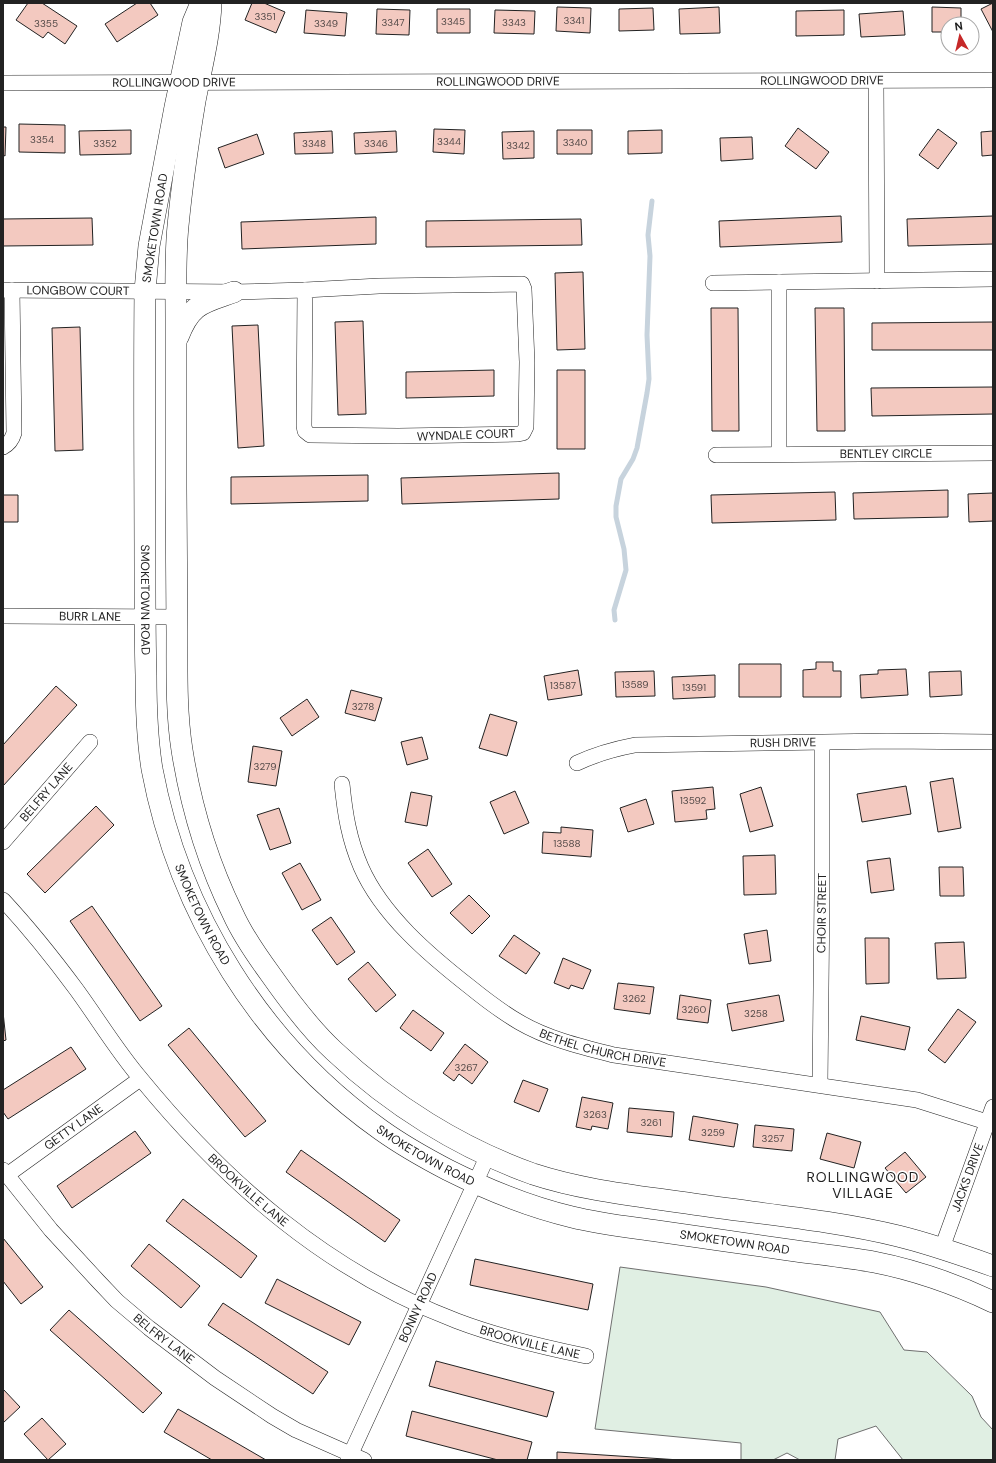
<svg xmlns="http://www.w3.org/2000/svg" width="996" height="1463" viewBox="0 0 996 1463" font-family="'DM Sans',sans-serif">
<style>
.green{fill:#e0efe3;stroke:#6f6f6f}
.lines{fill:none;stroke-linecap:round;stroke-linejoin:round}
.stream{stroke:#c7d3dd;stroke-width:5}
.building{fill:#f3c9c0;stroke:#222}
.street-casing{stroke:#222;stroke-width:16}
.secondary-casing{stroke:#222;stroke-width:22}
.street{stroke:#fff;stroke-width:15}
.secondary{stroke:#fff;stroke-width:21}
.labels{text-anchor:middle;stroke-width:3;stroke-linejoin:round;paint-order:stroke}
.number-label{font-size:10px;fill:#564c4a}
.street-label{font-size:12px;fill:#222;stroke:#fff}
.quarter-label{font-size:14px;letter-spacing:1px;fill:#222;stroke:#fff}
</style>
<rect width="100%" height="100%" fill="#fff"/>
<path class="green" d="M620,1267L766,1287L880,1312L904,1350L927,1352L972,1396L981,1417L993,1430V1460H903L876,1426L838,1439L835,1460H800L787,1453L773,1460H741V1443L595,1429Z"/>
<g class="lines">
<path class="stream" d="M615,620L614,610L626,570L624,549L616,517V506L621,479L633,459L637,448L647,393L649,379L647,335L650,256L648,235L652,201"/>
</g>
<path class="building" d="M28,3H42L77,26L65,44L48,32L43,38L16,20Z
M137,3H150L158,15L117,42L105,24Z
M252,3H264L285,12L276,33L245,20Z
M993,3V32L981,9Z
M557,7L591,8L590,33L556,31Z
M719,7L720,33L680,34L679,9Z
M932,7L961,8V24H948V32H932Z
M653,8L654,30L619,31V9Z
M377,9L410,10L409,35L376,34Z
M437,9H470V33H437Z
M306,10L347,13L345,36L304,33Z
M495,10L535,11L534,34L494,33Z
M844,10V35L796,36V11Z
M903,11L905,35L861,37L859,14Z
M19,124L65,125V153L19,152Z
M3,127H6L5,156L3,155Z
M798,128L829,152L816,169L785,146Z
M434,129L465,130L464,154L433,152Z
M938,129L957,143L938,169L919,155Z
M131,130V154L80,155L79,131Z
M557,130H592V154H557Z
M662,130V153L628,154V131Z
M332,131L333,153L295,154L294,133Z
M396,131L397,152L355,154L354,133Z
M534,131V158L503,159L502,132Z
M993,131V155L982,156L981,132Z
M257,134L264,154L225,168L218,148Z
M752,137L753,159L721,161L720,138Z
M841,216L842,242L720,247L719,221Z
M993,216V244L908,246L907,219Z
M376,217V244L242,249L241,222Z
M92,218L93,245L3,246V219Z
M581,219L582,245L426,247V221Z
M583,272L585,349L557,350L555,273Z
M711,308H738L739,431H712Z
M815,308H844L845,431H817Z
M363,321L366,414L338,415L335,322Z
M993,322V350H872V323Z
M258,325L264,446L238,448L232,326Z
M80,327L83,450L55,451L52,328Z
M494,370V396L406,398V372Z
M557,370H585V449H557Z
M993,387V414L872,416L871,388Z
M559,473V499L402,504L401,478Z
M368,475V501L231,504V477Z
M948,490V517L854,519L853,493Z
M835,492L836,520L712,523L711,495Z
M993,493V521L969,522L968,494Z
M3,495H18V522H3Z
M816,662H833V671H841V697H803V670L816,669Z
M739,664H781V697H739Z
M906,669L908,695L861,698L860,675L878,674V670Z
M578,670L582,695L548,700L544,676Z
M654,671L655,696L616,697L615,672Z
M961,671L962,695L930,697L929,672Z
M715,675V697L673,699L672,677Z
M56,686L77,705L3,786V745Z
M351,690L382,698L375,721L345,713Z
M307,699L319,717L292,736L280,718Z
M490,714L517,722L507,756L479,748Z
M422,737L428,759L407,765L401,742Z
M253,746L282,751L276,786L248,782Z
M953,778L961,828L938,832L930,782Z
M906,786L911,814L862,822L857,794Z
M713,787L715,809L706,810L707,819L675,822L672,791Z
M761,787L773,826L750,832L740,794Z
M515,791L529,823L504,834L490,802Z
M411,792L432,796L427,826L405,822Z
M646,799L654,824L628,832L620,808Z
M96,806L114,825L45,893L27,874Z
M279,808L291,843L270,850L257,815Z
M561,827L593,830L591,857L542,853L543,832L561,833Z
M428,849L452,884L432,897L408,863Z
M775,855L776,894L744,895L743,856Z
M890,858L894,890L871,893L867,861Z
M300,863L321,900L302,910L282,873Z
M939,867H963L964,896H940Z
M469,895L490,916L472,934L450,913Z
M92,906L162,1006L140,1021L70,921Z
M331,917L355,952L337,965L312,930Z
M767,930L771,961L749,964L744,934Z
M514,935L540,953L526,974L499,956Z
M865,938H889V983L866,984Z
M964,942L966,978L937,979L935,943Z
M563,958L591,970L583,989L571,985L569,989L554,983Z
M368,962L396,995L376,1012L348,979Z
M618,983L654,987L650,1014L614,1009Z
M680,995L711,1000L708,1023L677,1019Z
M779,995L784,1021L732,1031L727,1004Z
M958,1009L976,1022L945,1063L928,1050Z
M413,1010L444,1033L431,1051L400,1028Z
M3,1012L6,1040L3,1041Z
M861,1016L910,1027L905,1050L856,1040Z
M189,1028L266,1121L245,1137L168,1045Z
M465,1044L488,1062L472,1084L459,1074L454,1081L443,1073Z
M71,1047L86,1069L8,1119L3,1112V1090Z
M523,1080L548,1089L539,1112L514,1102Z
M582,1097L613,1103L608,1129L592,1126L591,1130L576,1127Z
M629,1108L674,1112L672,1137L627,1132Z
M693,1116L738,1124L734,1147L689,1140Z
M755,1125L794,1129L792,1151L753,1147Z
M135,1131L151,1153L72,1208L57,1186Z
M827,1133L861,1142L854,1168L820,1159Z
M301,1150L400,1220L385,1242L286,1172Z
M905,1152L926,1177L906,1193L885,1168Z
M183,1199L257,1256L241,1278L166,1221Z
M3,1238L43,1287L21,1304L3,1281Z
M149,1244L200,1286L181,1308L131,1266Z
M475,1259L593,1284L588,1310L470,1285Z
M277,1279L361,1322L349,1345L265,1303Z
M223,1303L328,1372L313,1394L208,1325Z
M69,1310L162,1393L143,1413L50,1330Z
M436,1361L554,1392L547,1417L429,1386Z
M3,1389L20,1407L3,1423Z
M178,1409L266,1460H212L164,1432Z
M412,1411L532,1442L527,1460H498L406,1436Z
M42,1418L66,1444L48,1460L24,1434Z
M557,1452L680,1460H557Z"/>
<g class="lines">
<defs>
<g id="street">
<path d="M876,81L877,281"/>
<path id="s1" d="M3,83L993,80"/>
<path d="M779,282V454"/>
<path d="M713,283L993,279"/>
<path d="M522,284L524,289L527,362L526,427L523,433L518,434L398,436L310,435L305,431L304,426L305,290L379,286Z"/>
<path id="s2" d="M3,290L234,292L305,290"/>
<path d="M3,447C9,444 12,440 14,433L12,290"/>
<path id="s3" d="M716,455L993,453"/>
<path id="s4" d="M3,616L177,617"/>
<path id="s5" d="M577,763C596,754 614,749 635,745L887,741L993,742"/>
<path id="s6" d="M342,784C345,814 349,839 361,867C382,915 429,955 470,987C486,1000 502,1012 519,1022C548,1039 582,1047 614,1055L917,1100L993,1124"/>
<path id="s7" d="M3,842L90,742"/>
<path id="s8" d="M3,900C29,928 53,958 76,989C98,1019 117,1051 141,1079C227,1184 328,1272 457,1321C499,1337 542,1347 586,1356"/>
<path id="s9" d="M820,1084L822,894V743"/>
<path id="s10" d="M3,1170L51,1230L98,1281L117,1301L149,1328L215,1378L272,1416L296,1430L364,1460"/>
<path id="s11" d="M7,1175L140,1079"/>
<path id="s12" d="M942,1248L993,1107"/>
<path id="s13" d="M348,1460L488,1155"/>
</g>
<g id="secondary">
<path id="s14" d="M201,3L193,22L175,107L149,246L145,291C144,385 145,479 145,573C145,607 145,641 146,675C146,706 147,738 152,769C179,913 261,1045 381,1130C402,1145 425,1158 448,1170C488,1190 529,1207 572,1217C600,1224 629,1227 657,1231C701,1237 745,1244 789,1250C817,1254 846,1257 874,1262C915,1270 955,1284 993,1302"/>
<path d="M211,3C210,36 201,69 195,101C188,143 182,184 178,226C175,256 176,287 176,317C176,374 176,431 176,488C176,537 177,585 177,633C177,672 176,712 182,750C191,807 208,863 233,914C243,936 257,956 271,975C290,1002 310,1029 334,1051C391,1105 460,1148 533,1174C585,1191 640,1196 693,1204C761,1214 832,1220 898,1236C931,1244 962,1255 993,1266"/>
<path d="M178,337C191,303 203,303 234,292"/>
</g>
</defs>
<use href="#street" class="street-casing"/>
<use href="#secondary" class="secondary-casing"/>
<use href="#street" class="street"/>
<use href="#secondary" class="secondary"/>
</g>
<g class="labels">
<g class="number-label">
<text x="265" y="20">3351</text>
<text x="574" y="24">3341</text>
<text x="453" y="25">3345</text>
<text x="393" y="26">3347</text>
<text x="514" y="26">3343</text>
<text x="46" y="27">3355</text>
<text x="326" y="27">3349</text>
<text x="42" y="143">3354</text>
<text x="449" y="145">3344</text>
<text x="575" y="146">3340</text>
<text x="105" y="147">3352</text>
<text x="314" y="147">3348</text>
<text x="376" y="147">3346</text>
<text x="518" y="149">3342</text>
<text x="635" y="688">13589</text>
<text x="563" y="689">13587</text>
<text x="694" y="691">13591</text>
<text x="363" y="710">3278</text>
<text x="265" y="770">3279</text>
<text x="693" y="804">13592</text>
<text x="567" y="847">13588</text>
<text x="634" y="1002">3262</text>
<text x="694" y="1013">3260</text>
<text x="756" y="1017">3258</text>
<text x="466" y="1071">3267</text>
<text x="595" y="1118">3263</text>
<text x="651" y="1126">3261</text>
<text x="713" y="1136">3259</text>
<text x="773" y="1142">3257</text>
</g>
<g class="street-label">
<text dy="4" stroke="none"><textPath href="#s1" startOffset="819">ROLLINGWOOD DRIVE</textPath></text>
<text dy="4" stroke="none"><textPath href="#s1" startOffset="495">ROLLINGWOOD DRIVE</textPath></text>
<text dy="4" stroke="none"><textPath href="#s1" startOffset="171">ROLLINGWOOD DRIVE</textPath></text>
<text transform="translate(155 228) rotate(-81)" y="4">SMOKETOWN ROAD</text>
<text dy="4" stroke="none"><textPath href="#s2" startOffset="75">LONGBOW COURT</textPath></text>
<text transform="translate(466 435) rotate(-2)" y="4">WYNDALE COURT</text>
<text dy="4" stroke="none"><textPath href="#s3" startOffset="170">BENTLEY CIRCLE</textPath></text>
<text dy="4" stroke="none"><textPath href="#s14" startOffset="603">SMOKETOWN ROAD</textPath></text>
<text dy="4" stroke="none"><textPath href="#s4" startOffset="87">BURR LANE</textPath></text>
<text dy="4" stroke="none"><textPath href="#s5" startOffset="209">RUSH DRIVE</textPath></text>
<text dy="4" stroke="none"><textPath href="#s7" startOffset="66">BELFRY LANE</textPath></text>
<text dy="4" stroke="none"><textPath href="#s9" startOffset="171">CHOIR STREET</textPath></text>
<text dy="4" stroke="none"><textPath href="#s14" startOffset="927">SMOKETOWN ROAD</textPath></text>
<text dy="4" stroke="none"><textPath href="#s6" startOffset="398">BETHEL CHURCH DRIVE</textPath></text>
<text dy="4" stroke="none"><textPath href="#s11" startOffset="82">GETTY LANE</textPath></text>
<text dy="4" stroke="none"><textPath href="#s14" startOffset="1262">SMOKETOWN ROAD</textPath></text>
<text dy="4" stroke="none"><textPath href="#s12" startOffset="75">JACKS DRIVE</textPath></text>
<text dy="4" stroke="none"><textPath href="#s8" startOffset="381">BROOKVILLE LANE</textPath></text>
<text dy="4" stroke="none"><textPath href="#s14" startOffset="1586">SMOKETOWN ROAD</textPath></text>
<text dy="4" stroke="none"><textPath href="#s13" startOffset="168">BONNY ROAD</textPath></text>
<text dy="4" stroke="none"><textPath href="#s10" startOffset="234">BELFRY LANE</textPath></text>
<text dy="4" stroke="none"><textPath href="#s8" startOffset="705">BROOKVILLE LANE</textPath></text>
</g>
<g class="quarter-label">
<text x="863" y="1182">ROLLINGWOOD<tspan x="863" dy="16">VILLAGE</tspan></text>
</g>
</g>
<rect width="996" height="1463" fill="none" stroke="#222222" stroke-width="8"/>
<g transform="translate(960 36) rotate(352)"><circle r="19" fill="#ffffff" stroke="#a7a7a7"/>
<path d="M0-3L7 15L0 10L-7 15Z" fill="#c62828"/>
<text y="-6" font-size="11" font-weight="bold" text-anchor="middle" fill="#222222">N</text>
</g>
</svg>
